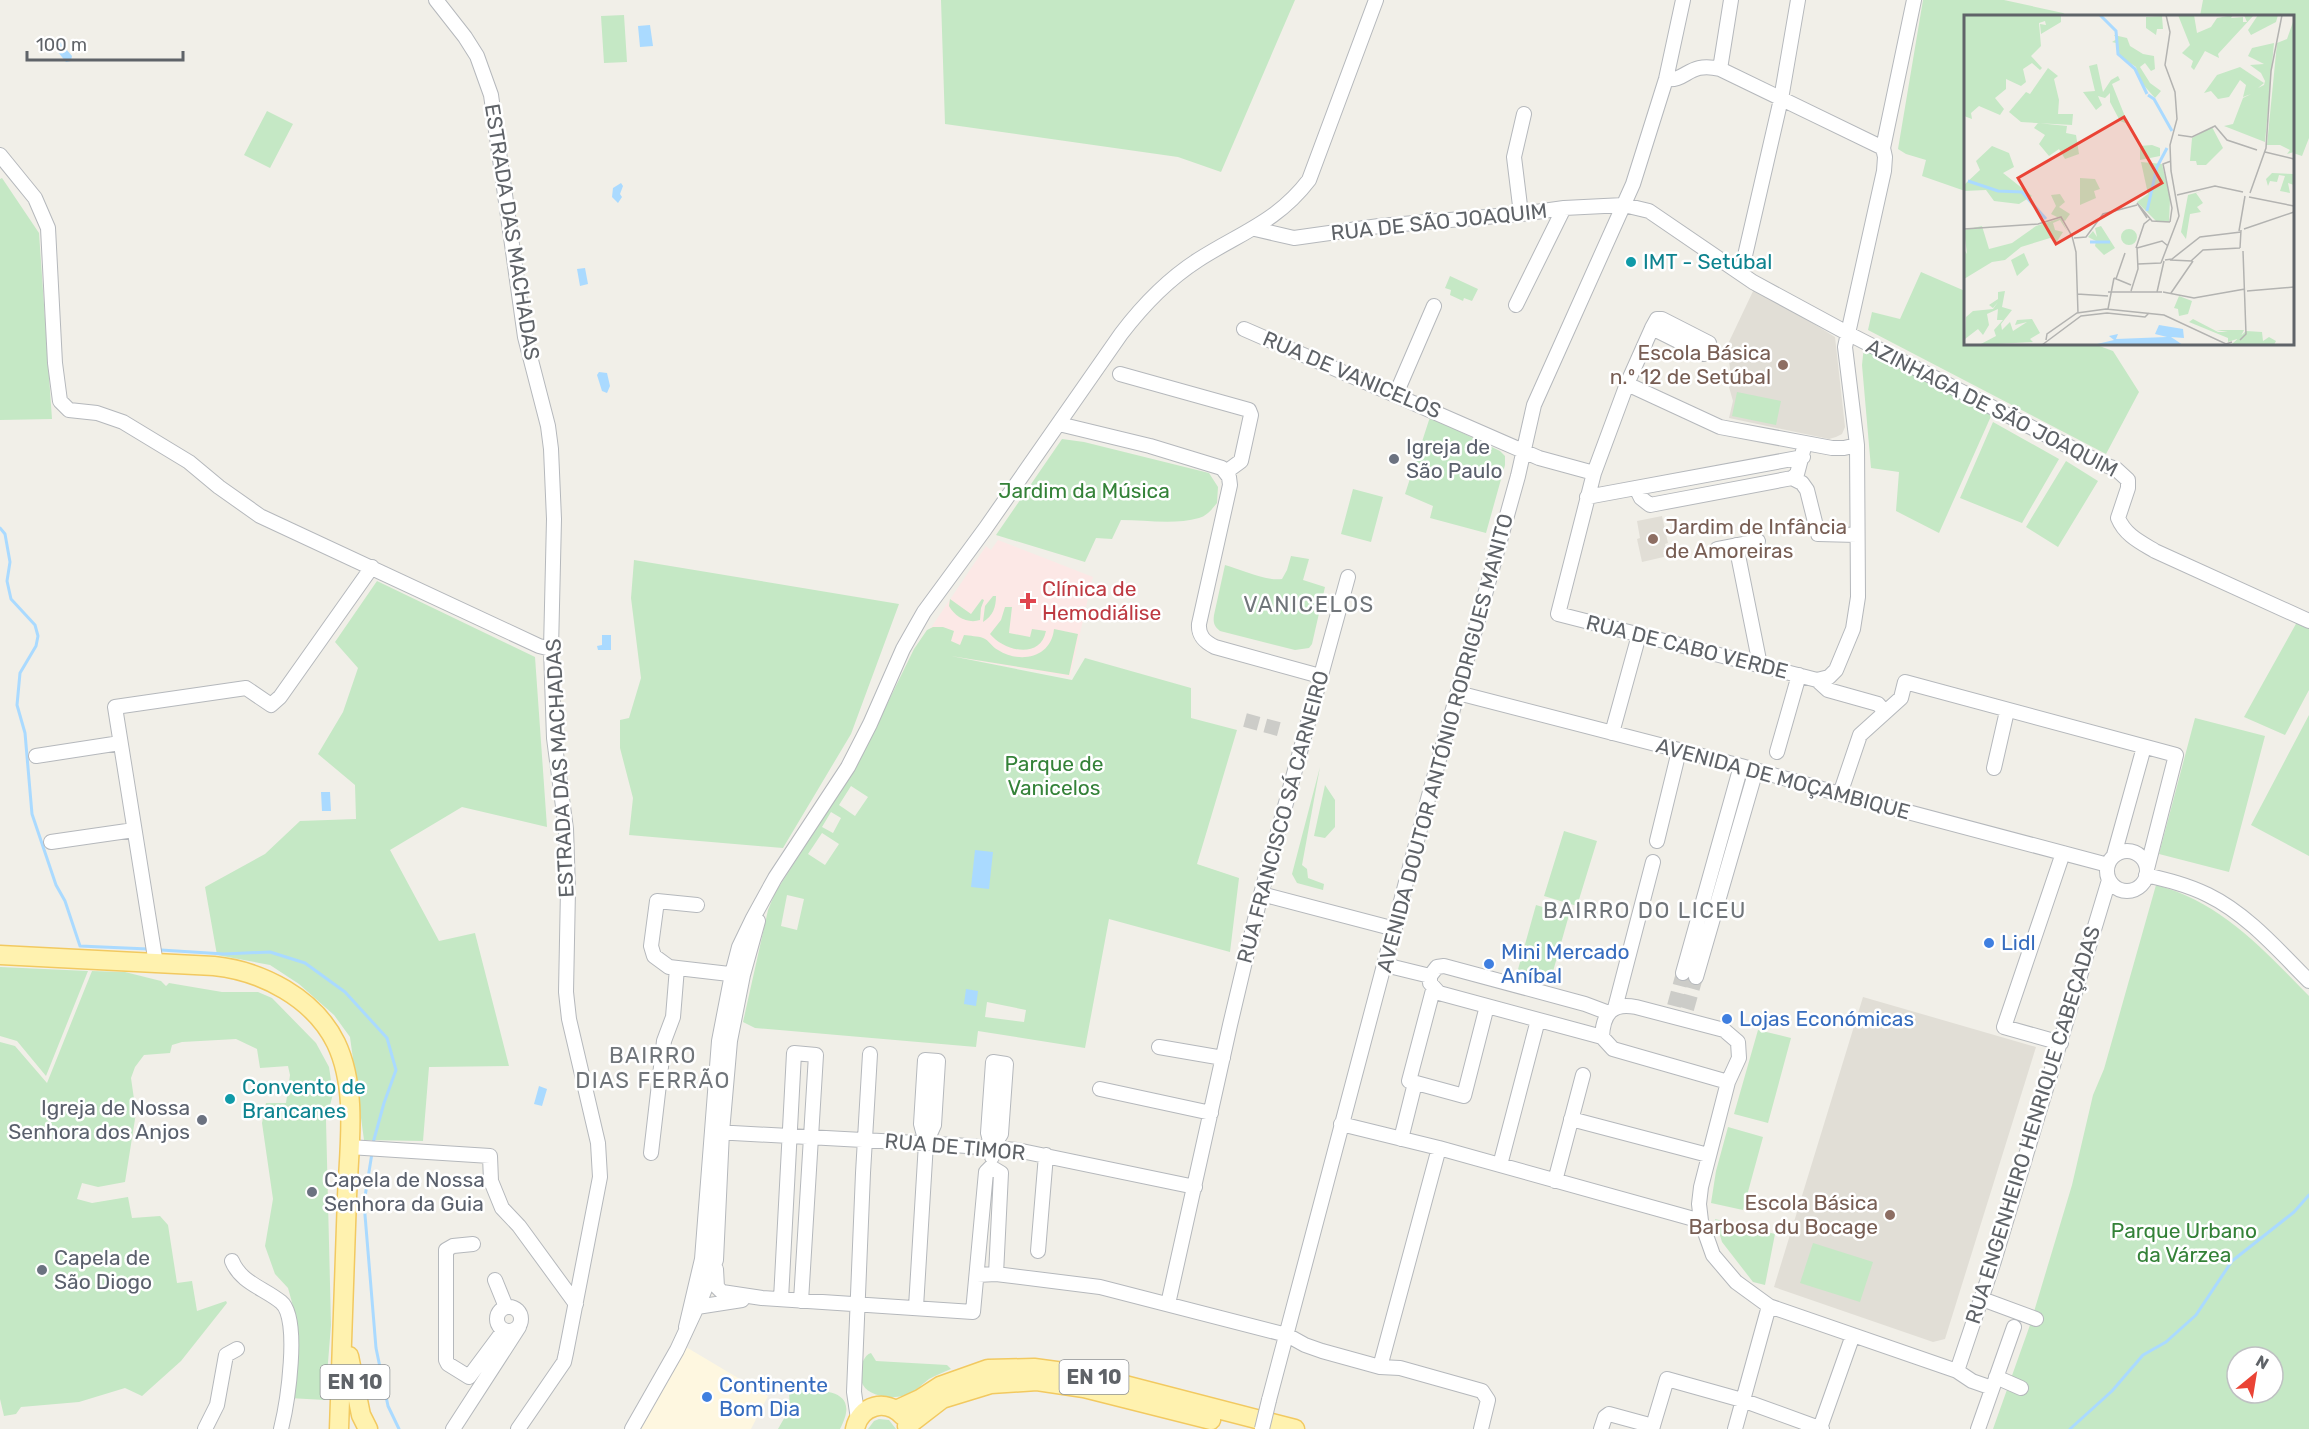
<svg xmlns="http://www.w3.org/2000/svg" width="2309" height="1429" viewBox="0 0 2309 1429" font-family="Rubik,sans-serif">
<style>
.commercial{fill:#fef7e0}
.education{fill:#e1ded6}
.medical{fill:#fce8e6}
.green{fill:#c5e8c5;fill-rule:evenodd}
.water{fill:#aadaff}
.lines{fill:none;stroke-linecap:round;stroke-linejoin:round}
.stream{stroke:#aadaff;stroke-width:3}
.minor-tunnel{stroke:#ccccc8;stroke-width:14;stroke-dasharray:14 7;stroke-linecap:butt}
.minor-casing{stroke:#b5b8bc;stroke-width:16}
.major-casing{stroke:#f2c960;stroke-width:21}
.minor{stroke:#fff;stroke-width:14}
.major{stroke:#fff2af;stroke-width:18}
.minor-bridge-casing{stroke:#b5b8bc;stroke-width:16;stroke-linecap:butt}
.minor-bridge{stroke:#fff;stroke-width:14}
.culture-dot{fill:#0f9aa8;stroke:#fff;stroke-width:2}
.education-dot{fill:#8d6e63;stroke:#fff;stroke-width:2}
.worship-dot{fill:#6b7280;stroke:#fff;stroke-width:2}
.health-dot{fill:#e0444e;stroke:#fff;stroke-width:2}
.shop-dot{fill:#3f7fe0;stroke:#fff;stroke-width:2}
.labels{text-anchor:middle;stroke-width:5;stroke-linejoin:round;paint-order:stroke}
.shield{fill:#fff;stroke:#8f9295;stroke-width:1.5}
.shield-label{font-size:20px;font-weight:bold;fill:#5f6368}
.street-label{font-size:21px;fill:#5f6368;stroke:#fff}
.culture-label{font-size:21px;fill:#0d838f;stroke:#fff;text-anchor:start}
.education-label{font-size:21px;fill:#785e54;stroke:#fff;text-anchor:end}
.worship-label{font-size:21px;fill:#5b616d;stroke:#fff;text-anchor:start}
.park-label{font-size:21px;fill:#348238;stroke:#fff}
.health-label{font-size:21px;fill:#be3a42;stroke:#fff;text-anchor:start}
.shop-label{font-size:21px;fill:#366cbe;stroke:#fff;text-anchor:start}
.neighbourhood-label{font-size:22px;letter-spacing:1.5px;fill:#70757a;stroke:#fff}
.inset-river{fill:none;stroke:#aadaff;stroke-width:3}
.inset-road{fill:none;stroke:#b3b3b1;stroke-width:1.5}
.view{fill:#ea4335;fill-opacity:0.15;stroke:#ea4335;stroke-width:3}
.inset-edge{fill:none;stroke:#5f6368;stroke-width:3}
</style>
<rect width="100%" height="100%" fill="#f1efe8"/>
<path class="commercial" d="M686,1347L768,1396L751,1429H641Z"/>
<path class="education" d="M1755,287L1835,337L1845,427L1842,434L1836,437L1829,439L1729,418L1733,401L1729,387L1732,384L1727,346Z
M1662,516L1668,543L1665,544L1668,556L1642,562L1637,539L1640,538L1637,521Z
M1863,997L2036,1047L1945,1339L1933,1342L1774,1287Z"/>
<path class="medical" d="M998,540L1093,577L1070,677L916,650L986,546L991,550Z"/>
<path class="green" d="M941,0H1295L1221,172L1178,157L945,124Z
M1923,0H2004L2063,13L2068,16H1966L1965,191L1922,176L1926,160L1906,154L1898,149Z
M2203,0H2309V138L2302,156L2293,153L2292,16H2200Z
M624,15L627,62L604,63L601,16Z
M267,111L293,124L270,168L244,155Z
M2,178L39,233L52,419L0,420V179Z
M1921,272L1965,291L1966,344H2094L2113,351L2139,392L2106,454L1868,330L1872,312L1900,319Z
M1450,276L1478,289L1472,301L1464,298L1463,301L1450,295L1451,290L1445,288Z
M1864,346L1992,414L1939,533L1896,511L1899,472L1871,468L1862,365Z
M1737,392L1781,401L1776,425L1732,416Z
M1430,417L1500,451L1505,456V465L1486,533L1430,518L1433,506L1405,494Z
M1993,422L2059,459L2022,523L1960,498Z
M1062,439L1084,442L1209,473L1218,487L1217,503C1212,509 1207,516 1199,518C1175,525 1145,520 1121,520L1112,539L1096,538L1085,562L996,535Z
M2066,461L2098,481L2058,547L2026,527Z
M1353,489L1383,497L1371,542L1341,534Z
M1291,556L1309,559L1303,580L1325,587L1312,644L1309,648L1295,650L1220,631C1214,626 1213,623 1214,615L1225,565C1243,570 1264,581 1282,579L1287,570Z
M634,560L899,604L851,734L783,848L629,835L633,798L620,748V720L629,718L641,678L631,598Z
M377,581L535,657L547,827L462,807L390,850L439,941L475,933L509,1066L429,1067L423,1141L364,1140L350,1037L334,1015L299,984L270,965L217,955L205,887L265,854L300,821L356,819L355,785L318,754L343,712L358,668L335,642Z
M993,596H996C996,607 993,616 983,622L985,606Z
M950,599L971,614L982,599L984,600L981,608L980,620C968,624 955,617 949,606Z
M1005,607H1012L1009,633L1030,637L1032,629L1046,631C1040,660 1004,651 990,634L1001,620Z
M2297,622L2309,628V690L2285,735L2244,717Z
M933,627H943L954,631L951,641L960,645L964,635C970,636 978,636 983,638C989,640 992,647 998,650C1020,664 1051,658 1054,629L1078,634L1069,675L951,656L1072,680L1085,658L1191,688V718L1237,730L1197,864L1239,878L1230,952L1109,919L1085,1048L978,1031L976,1047L755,1028L743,1022L768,910L775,893L846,782L867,745L914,649L927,630ZM851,786L868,797L855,816L839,805ZM831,812L841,818L833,833L822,827ZM822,833L839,844L825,865L808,854ZM787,895L804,899L797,930L781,926ZM987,1002L1026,1010L1024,1022L985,1017Z
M2309,715V856L2251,825Z
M2195,718L2265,736L2229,872L2159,854Z
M1320,767L1302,865L1307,869L1308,878L1324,884L1323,890L1297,883L1292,874Z
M1325,785L1335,800V827L1325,838L1314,836Z
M1564,831L1597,841L1577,906L1544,896Z
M2156,885C2221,902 2263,949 2309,996V1429H1993L2030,1325L2072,1185L2093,1095L2104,1069ZM2237,1357H2273V1393H2237Z
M1536,905L1569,915L1550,982L1517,973Z
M0,967L88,971L46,1076L17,1041L0,1036Z
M92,971L125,972L161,981L166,986L169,983L222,992H258L272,998L316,1043L329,1067L333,1094L326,1120L331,1325L325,1400L289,1398L296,1317L288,1288L275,1274L265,1246L273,1199L262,1123L266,1103H286L290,1075L288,1066L260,1068L257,1049L236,1039L182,1042L172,1045L170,1053L144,1055L135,1067L131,1078L136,1113L125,1182L98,1187L82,1183L77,1199L92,1203L128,1197L132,1218L160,1216L168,1225L177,1283L192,1281L197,1311L226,1301L227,1303L181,1361L142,1396L125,1388L79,1402L21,1407L16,1414L4,1416L0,1399V1042L15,1046L47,1083Z
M1758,1030L1791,1038L1768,1123L1734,1114Z
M1728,1127L1763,1137L1743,1210L1711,1203L1716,1171Z
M1715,1219L1775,1234L1765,1285L1753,1282L1722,1242Z
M1813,1243L1873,1262L1860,1302L1800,1283Z
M871,1353L876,1361L947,1365L951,1369C944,1372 936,1375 929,1379C920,1386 913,1394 902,1396C891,1399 869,1396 863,1385C858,1376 861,1356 871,1353Z
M794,1390C822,1390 862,1388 840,1429H778L790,1408L789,1392Z
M879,1419L889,1420L896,1429H868L874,1421Z"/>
<path class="water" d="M650,25L653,46L640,47L638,26Z
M60,42L72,56L71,61L66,62L54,47Z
M621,183L623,186L620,194L622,197L618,203L612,197L613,188Z
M585,268L588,284L580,286L577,269Z
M599,372L607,373L610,386L607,393L602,391L597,375Z
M602,635H611V650H598L597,646L602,645Z
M321,792H330L331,811H322Z
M975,850L993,852L989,889L971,887Z
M966,989L978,991L976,1006L964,1004Z
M539,1086L547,1089L542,1106L534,1104Z"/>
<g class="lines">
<path class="stream" d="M0,528L5,534L10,562L7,581L11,599L35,625L38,636L36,646L20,673L17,705L25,733L32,814L56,885L65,901L80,946L148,949
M161,950L224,954L270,952L305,963L345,992L387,1038L396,1070L384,1103L373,1143
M372,1153L364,1203L376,1348L388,1406L399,1429
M2070,1429L2112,1391L2143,1355L2166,1342L2196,1315L2232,1261L2294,1212L2309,1195"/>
<path class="minor-tunnel" d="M1245,720L1282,730
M1674,1006L1683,973
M1687,1009L1696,977"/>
<defs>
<path id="minor" d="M436,0L465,37L477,56L491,95L525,337L548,426L551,449L554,519L551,649L554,738L566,829L568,889L566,992L569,1019L598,1143L600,1177L566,1353L564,1362L518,1429
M1720,69L1731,0
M1666,79C1687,82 1688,61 1720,69L1883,148
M0,155L35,198L48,228L55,363L60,401L69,410L97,413L123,422L189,462L219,487L260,516L539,646L551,649
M1521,214L1514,157L1524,114
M1255,229L1294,238L1379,226L1521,214L1564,208L1624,205L1649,211L1753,282L1849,334L2105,465L2116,469L2128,480V488L2118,518C2125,535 2140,542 2155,551L2309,621
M1741,273L1781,99L1798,0
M1516,305L1564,208
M1652,328L1704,354L1709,343L1662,319H1657L1652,328L1627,384L1594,473L1558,614L1817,680L1828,690L1878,704L1885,712
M1244,329L1539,458L1594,473
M1120,374L1249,410L1251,415L1241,461L1226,472
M1627,384L1720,427L1832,448H1844L1857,445
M1396,394L1434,306
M1059,424L1150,446L1222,468L1229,477L1230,485L1199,624C1198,636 1205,642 1215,647L1320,676
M1792,478L1802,483L1807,490L1818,534L1857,535
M1636,488L1641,498L1650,505L1792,478L1797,474L1803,451
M1587,497L1803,457
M1736,545L1760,665
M1717,549L1758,541
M1817,680L1829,677L1836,670L1853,629L1858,597L1857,445L1845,347L1884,171L1885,157L1883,148L1914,0
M1458,693L1741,766L1840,794L2108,865
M1612,733L1639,635
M1777,752L1799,675
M36,756L120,743
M1994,768L2007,711
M1840,794L1860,735L1901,698L1905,682L2176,755L2147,869
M1657,841L1679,751
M51,842L134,830
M2107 871a20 20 0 1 1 40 0a20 20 0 1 1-40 0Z
M2114,855L2144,747
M2146,875C2167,880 2188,885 2208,895C2247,914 2278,950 2309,981
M1261,894L1395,929
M697,905L657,901L651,946L654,956L669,967L738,975
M156,964L115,707L246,688L271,705L280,697L372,567
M1385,965L1430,976
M1683,973L1741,766
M1696,977L1756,770
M1433,990L1409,1081L1464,1096L1487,1006
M1615,1008L1653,862
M1602,1037L1439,993L1430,983V976L1437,967L1444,966L1585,1004L1609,1013
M2061,1043L2004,1027L2063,853
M1159,1047L1223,1058
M1728,1082L1613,1049L1602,1037C1603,1014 1612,1002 1636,1007L1724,1030L1738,1042L1739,1058L1728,1082L1701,1187L1699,1204L1701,1221L1713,1255L1736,1282L1769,1306L1957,1371L1972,1381L1992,1388
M1100,1089L1211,1113
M1571,1119L1708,1155
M1341,1124L1439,1148L1701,1221
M715,1132L954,1145L1017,1150L1195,1187
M1401,1139L1415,1083
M349,1147L490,1156L491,1181L502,1208L519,1226L576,1304
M651,1153L664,1041L673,1017L677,968
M992,1157V1148L988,1133L993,1062L1006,1064L1001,1134L992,1148
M1500,1165L1538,1020
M1555,1181L1583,1075
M473,1244L453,1246L446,1250V1360L448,1364L469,1377L504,1330
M1038,1251L1046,1155
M232,1261C241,1283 264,1288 281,1302C301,1318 287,1405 281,1429
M716,1269L717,1287L722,1292L762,1298L973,1312L986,1172L991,1167L1001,1173L996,1274
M977,1275L996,1274L1100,1287L1287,1335L1305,1345L1322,1351L1380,1367L1400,1368L1482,1391L1488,1400L1481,1429
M495,1280L506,1307
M781,1299L794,1053L816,1055L801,1301
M1982,1299L2036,1319
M1168,1304L1230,1025L1261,894L1348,577
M497 1319a12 12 0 1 1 24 0a12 12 0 1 1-24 0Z
M697,1307L742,1300
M916,1307L926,1143L921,1124L925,1060L938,1061L934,1125L926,1143
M686,1327L702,1259L719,1041L732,974L739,947L753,918L775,878L848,767L870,724L903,649L924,612L985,529L1121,334C1143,305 1167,280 1198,260C1240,233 1277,222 1309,180L1376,0
M1380,1367L1439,1148
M1957,1371L1994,1261L2109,880
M1996,1377L2021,1388
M1269,1400L1428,799L1518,476L1534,405L1633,184L1666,79L1683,0
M858,1419L854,1392L863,1173L870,1054
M1820,1428L1853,1335
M205,1429L217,1405L226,1355L237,1349
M453,1429L519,1327
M632,1429L677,1350L703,1294L716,1260L722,1132L730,1041L743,975L758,921
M1601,1429L1605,1417L1609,1414L1653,1426
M1652,1429L1667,1379L1742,1400L1822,1429
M1735,1429L1769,1306
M1978,1429L2014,1327"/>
<path id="major" d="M0,955L214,966C262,971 314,998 336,1043C358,1089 349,1148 347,1197C345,1274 341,1352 339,1429
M349,1356L361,1415L368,1429
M896,1410L920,1399L940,1386L988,1369L1034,1368L1086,1375L1295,1429
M907,1426L942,1399L991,1384L1037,1381L1084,1388L1211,1420
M855,1429C860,1405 886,1398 903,1416"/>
</defs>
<use href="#minor" class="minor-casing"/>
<use href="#major" class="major-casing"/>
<use href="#minor" class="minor"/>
<use href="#major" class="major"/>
<defs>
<path id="minor-bridge" d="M1262,1429L1269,1400"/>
</defs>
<use href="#minor-bridge" class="minor-bridge-casing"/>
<use href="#minor-bridge" class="minor-bridge"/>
</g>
<g class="culture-dot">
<circle cx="1631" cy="262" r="6"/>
<circle cx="230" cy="1099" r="6"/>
</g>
<g class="education-dot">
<circle cx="1783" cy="365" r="6"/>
<circle cx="1653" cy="539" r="6"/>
<circle cx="1890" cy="1215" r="6"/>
</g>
<g class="worship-dot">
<circle cx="1394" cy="459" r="6"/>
<circle cx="202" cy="1120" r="6"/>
<circle cx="312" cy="1192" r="6"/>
<circle cx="42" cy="1270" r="6"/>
</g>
<path class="health-dot" d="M1025 592h6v6h6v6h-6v6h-6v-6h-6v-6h6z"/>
<g class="shop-dot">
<circle cx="1989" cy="943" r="6"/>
<circle cx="1489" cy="964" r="6"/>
<circle cx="1727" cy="1019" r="6"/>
<circle cx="707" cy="1397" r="6"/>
</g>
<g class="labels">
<g class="shield">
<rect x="1059.5" y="1360" width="69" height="34" rx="4.5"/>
<rect x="320.5" y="1365" width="69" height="34" rx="4.5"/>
</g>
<g class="shield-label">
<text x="1094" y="1384">EN 10</text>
<text x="355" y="1389">EN 10</text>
</g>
<g class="street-label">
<text transform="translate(1439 222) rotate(-6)" y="7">RUA DE SÃO JOAQUIM</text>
<text transform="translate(512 232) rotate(81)" y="7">ESTRADA DAS MACHADAS</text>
<text transform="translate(1352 375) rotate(23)" y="7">RUA DE VANICELOS</text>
<text transform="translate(1992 408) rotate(27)" y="7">AZINHAGA DE SÃO JOAQUIM</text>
<text transform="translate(1687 647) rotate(14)" y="7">RUA DE CABO VERDE</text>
<text transform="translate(1445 743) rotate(-75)" y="7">AVENIDA DOUTOR ANTÓNIO RODRIGUES MANITO</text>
<text transform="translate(560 768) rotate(-93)" y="7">ESTRADA DAS MACHADAS</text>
<text transform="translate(1783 779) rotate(15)" y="7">AVENIDA DE MOÇAMBIQUE</text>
<text transform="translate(1283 817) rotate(-75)" y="7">RUA FRANCISCO SÁ CARNEIRO</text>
<text transform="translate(2033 1125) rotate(-73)" y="7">RUA ENGENHEIRO HENRIQUE CABEÇADAS</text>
<text transform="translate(955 1147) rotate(5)" y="7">RUA DE TIMOR</text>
</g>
<g class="culture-label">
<text x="1643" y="269">IMT - Setúbal</text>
<text x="242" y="1094">Convento de<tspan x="242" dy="24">Brancanes</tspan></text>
</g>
<g class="education-label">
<text x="1771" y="360">Escola Básica<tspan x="1771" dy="24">n.º 12 de Setúbal</tspan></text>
<text x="1665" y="534" text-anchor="start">Jardim de Infância<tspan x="1665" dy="24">de Amoreiras</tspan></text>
<text x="1878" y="1210">Escola Básica<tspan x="1878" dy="24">Barbosa du Bocage</tspan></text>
</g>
<g class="worship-label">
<text x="1406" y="454">Igreja de<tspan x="1406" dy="24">São Paulo</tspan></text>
<text x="190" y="1115" text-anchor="end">Igreja de Nossa<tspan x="190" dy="24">Senhora dos Anjos</tspan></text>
<text x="324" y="1187">Capela de Nossa<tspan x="324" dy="24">Senhora da Guia</tspan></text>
<text x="54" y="1265">Capela de<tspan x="54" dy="24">São Diogo</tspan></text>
</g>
<g class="park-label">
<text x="1084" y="498">Jardim da Música</text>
<text x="1054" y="771">Parque de<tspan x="1054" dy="24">Vanicelos</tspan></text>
<text x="2184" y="1238">Parque Urbano<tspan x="2184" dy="24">da Várzea</tspan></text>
</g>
<g class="health-label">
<text x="1042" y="596">Clínica de<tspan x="1042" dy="24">Hemodiálise</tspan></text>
</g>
<g class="shop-label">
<text x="2001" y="950">Lidl</text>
<text x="1501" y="959">Mini Mercado<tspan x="1501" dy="24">Aníbal</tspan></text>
<text x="1739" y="1026">Lojas Económicas</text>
<text x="719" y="1392">Continente<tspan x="719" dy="24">Bom Dia</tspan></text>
</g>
<g class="neighbourhood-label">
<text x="1309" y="612">VANICELOS</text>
<text x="1645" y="918">BAIRRO DO LICEU</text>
<text x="653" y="1063">BAIRRO<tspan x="653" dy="25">DIAS FERRÃO</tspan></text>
</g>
</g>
<g transform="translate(1964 15)">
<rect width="330" height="330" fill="#f1efe8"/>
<path d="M0,0H97V7L77,19L76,9L82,10L81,6L75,8L77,31L67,41L78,53L76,55L68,48L59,54L62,67L57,71L42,64V74L31,83L40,94L36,100L15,91L7,98L8,104L0,101ZM214,0H230L233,18L247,12L253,3L269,0L267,3L279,2V7H283L280,0H290L254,39L255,43L241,36L230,55L227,52L229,46L218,38L226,30ZM294,0H314L312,7L287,20L284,15ZM198,1L199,14H193L192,20L182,13V2ZM329,7L330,137L323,139L326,135L316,130H303L313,28L323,24ZM150,20L163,23L166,31L179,39L190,41L191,54L187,56L181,48L176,52L186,68L197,76L191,83L176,66L172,52L154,40L152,28L148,27L153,24ZM310,28L301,127L260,111L269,109L279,83L287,79L279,82L282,70L276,65L265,82L254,84L247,76L240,78L253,60L276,52L300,68L294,73L300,70L301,66L297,58L286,50L300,49L284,41L288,33ZM133,49L139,77L147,65L154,61L156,65L148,69L164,109L156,106L146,87V78L141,83L134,81L138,90L132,95L119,77L131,76L125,51ZM84,53L94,61L90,64L95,85L94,99H109L108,110L57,107L45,97L62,77L66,79ZM74,108L103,111L102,118L112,120L115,139L101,144L95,134L85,141L75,129L81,120L70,113ZM248,112L259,133L242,150H233L232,146H226L228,123ZM188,130L196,133V141L176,145V131ZM28,131L45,138L50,152L39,158L68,181L55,189L30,186L22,175L0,176L1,169L16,155L12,146ZM177,147L198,149L206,184L205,207H193L173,187L184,179ZM308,158L330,159V170L324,168L326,178L316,176L321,161L315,160L313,167L306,166L304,171L302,164ZM116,163L131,164L136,174L130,176L132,183L116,190ZM242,175L232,178L239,188L233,192L237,197L226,199L222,224L217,217L224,180ZM96,179L101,187L95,192L106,199L101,206L87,199L92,191L87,180ZM97,203L103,216L96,205L89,208L91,215L99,217L92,228L86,223L57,232L41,245L28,247L0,264V234L3,239L0,215L18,211L25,234L48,228L72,211ZM137,211L151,233L140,240L131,231L132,226L124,222L129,216L133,222L131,213ZM157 222a8 8 0 1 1 16 0a8 8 0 1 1-16 0ZM60,238L65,250L53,261L47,245ZM41,276L38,292L48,295L37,309L38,315L46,307L49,316L63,307L51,310L53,305L68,304L76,318L66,324L69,327L15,330L32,321L30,315L39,305H33L34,294L23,299L25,310L19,320L14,314L1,324L2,302L9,296L29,294L34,287L29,293L25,290L34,284V277ZM215,281L228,286L224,299L215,301L214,294L210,293ZM229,304L254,317H264L252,315H280L276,323L264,327V323L225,307ZM282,316L298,317L299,326L305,322L312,326L310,330H267Z" fill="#c5e8c5"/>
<path d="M195,310L219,314L220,323L207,322L219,330H129L150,325L145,321L154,319L152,324L203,322L191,319Z" fill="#aadaff"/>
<path class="inset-river" d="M136,0L152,16L154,39L171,54L183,79M184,80L190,84L208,116M4,166L34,176L58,177L82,204M183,196L193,152L203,133M126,227H146"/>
<path class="inset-road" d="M214,120L228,122L251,111L263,125L293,135M301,137L330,144M286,178L302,133L307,56L318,0M213,180L251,171L279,177M285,182L330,191M183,203L173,188L188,206L206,207M206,207L208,193L199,149L207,146M0,214L74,209L97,202L108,221L112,237L114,298M280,214L330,197M275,216L281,181M110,223L122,222L139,199L173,190M172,233L180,209L186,204M173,233L198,226L204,231M276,233L277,215M201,245L208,244L236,222L277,217M206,245L228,246M227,246L239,235L276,233M197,248L215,201L207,156L206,130L213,104L211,77L201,50L206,17L202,0M174,249L197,248M150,263L167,270M152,264L161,238M167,276L174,254L173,233M283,276L330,272M144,277H198M193,277L200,246M199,277L230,283L281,274M207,278L229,246M113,279L144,281M144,294L150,263M82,325L83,319L113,298L142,294L200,300L262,329L268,327M276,325L282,319L279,236M78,330L117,301L143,298L181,302L185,298"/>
<path class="view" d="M160,102L198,168L92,229L54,163Z"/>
<rect width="330" height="330" class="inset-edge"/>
</g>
<g transform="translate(2255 1375) rotate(30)"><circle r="28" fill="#ffffff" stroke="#bfc1c3" stroke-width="1.5"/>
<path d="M0-4.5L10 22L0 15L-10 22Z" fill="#ea4335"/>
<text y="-9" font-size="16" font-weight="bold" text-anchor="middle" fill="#5f6368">N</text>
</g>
<path d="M27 51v9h156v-9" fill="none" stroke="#5f6368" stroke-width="3"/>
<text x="36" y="51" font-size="18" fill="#5f6368" stroke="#ffffff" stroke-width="4.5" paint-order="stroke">100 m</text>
</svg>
